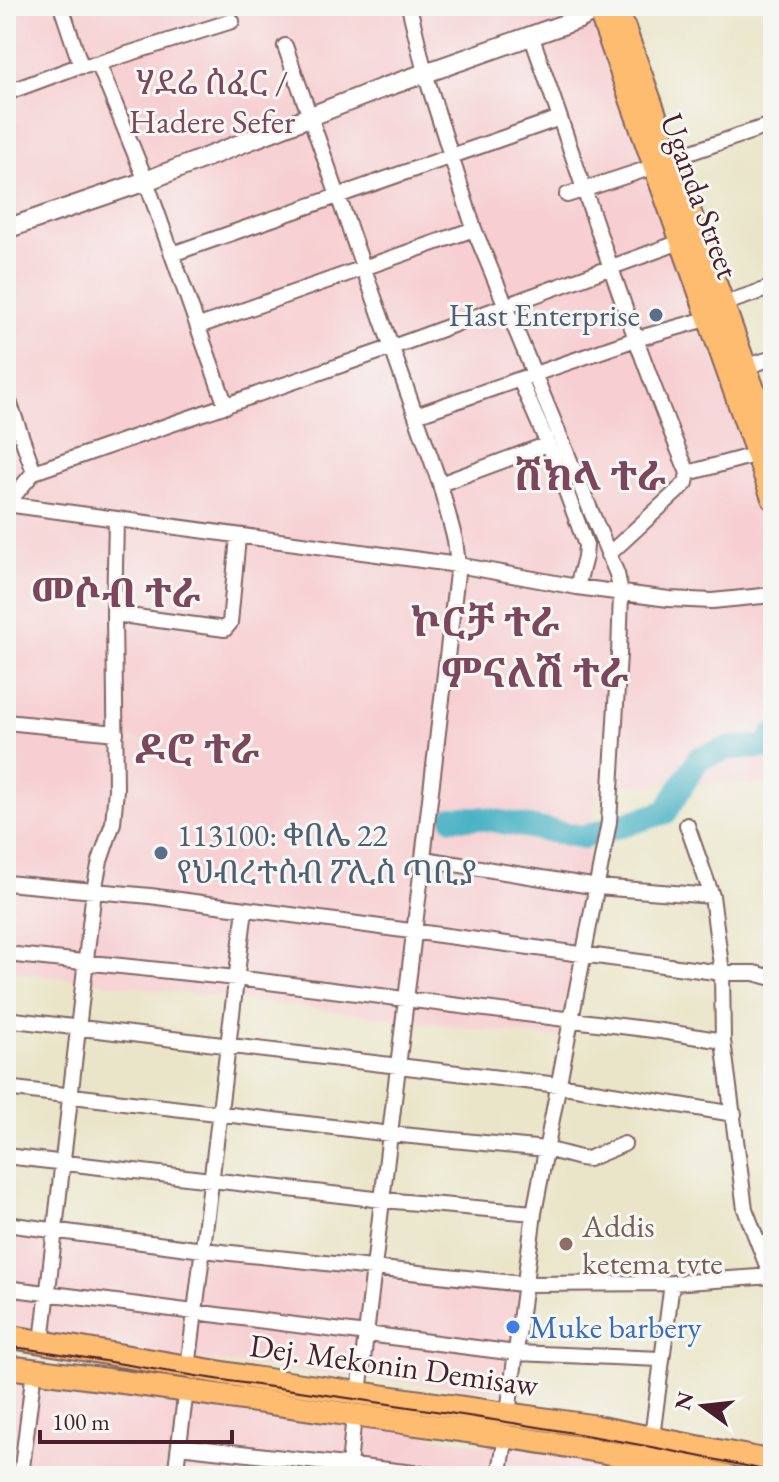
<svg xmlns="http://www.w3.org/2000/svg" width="779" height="1482" viewBox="0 0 779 1482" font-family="'EB Garamond','Noto Serif Ethiopic',serif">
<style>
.built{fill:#f7cfd2}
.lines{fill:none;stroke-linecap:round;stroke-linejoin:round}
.river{stroke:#45b0c3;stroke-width:24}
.minor-casing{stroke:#826462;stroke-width:18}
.tertiary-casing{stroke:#826462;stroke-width:22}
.primary-casing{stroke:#826462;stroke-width:26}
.minor{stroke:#fff;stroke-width:14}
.tertiary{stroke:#fff;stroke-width:18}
.primary{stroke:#fdbc6f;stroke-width:22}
.tram{stroke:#4a1f2b;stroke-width:2}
.service-dot{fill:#5c6f8a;stroke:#f6f6f2;stroke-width:3}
.education-dot{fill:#8d6e63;stroke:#f6f6f2;stroke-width:3}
.shop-dot{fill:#3f7fe0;stroke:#f6f6f2;stroke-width:3}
.labels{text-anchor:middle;stroke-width:6;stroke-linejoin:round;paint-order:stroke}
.street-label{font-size:32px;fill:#4a1f2b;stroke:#f6f6f2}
.service-label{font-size:32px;fill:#4e5e75;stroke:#f6f6f2;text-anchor:end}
.education-label{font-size:32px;fill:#785e54;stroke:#f6f6f2;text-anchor:start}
.shop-label{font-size:32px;fill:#366cbe;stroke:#f6f6f2;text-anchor:start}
.neighbourhood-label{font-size:34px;fill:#7c475c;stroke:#f6f6f2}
.district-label{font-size:40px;font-weight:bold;fill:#7c475c;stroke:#f6f6f2}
</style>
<rect width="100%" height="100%" fill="#f6f6f2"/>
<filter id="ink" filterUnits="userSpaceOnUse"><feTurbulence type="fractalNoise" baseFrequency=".0125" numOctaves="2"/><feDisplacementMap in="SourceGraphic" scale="16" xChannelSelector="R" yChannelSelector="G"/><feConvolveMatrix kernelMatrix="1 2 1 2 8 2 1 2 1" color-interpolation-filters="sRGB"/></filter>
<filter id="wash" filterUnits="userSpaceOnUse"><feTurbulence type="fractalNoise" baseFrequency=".006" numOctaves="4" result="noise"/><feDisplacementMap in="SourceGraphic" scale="32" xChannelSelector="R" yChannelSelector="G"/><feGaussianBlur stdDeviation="1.8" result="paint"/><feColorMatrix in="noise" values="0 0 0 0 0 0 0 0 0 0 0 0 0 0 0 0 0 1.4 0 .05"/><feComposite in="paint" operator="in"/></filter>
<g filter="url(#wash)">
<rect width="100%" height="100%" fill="#eae5c8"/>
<path class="built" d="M6,6H594L773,532V784L598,785L562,1039L6,971V726L92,739L171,745L6,724Z
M6,1228L525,1290L507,1393L6,1339Z
M6,1381L296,1412L483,1445L636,1462L634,1476H6Z"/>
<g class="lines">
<path class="river" d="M453,818H480L583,837L666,812L699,758L731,748L767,747L773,735"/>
</g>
</g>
<g filter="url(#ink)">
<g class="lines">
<defs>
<path id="minor" d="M61,6L81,66
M409,6L425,73L474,229L617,574L621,593L619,654L609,822L534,1213L508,1413
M531,35C583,181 628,330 688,473L686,483L608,555
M285,46L440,484L455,540L458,565L359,1393
M96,64L232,21
M6,93L76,67L96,64L101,70L146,181L226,406
M671,159L773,124
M567,195L656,166
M172,254L560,118
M723,304L773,287
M199,326L474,229
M745,367L773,358
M520,380L553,456L586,545L585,557L577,587
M6,393L34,472L390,348L683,241
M416,415L636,339L710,318
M688,473L758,454
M440,484L548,444
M6,504L458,565L577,587L669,599L712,601L773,595
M7,504L34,472
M114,614L225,629L230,623L238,537
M6,722L116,733
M687,825L712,896L722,973L723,1041L745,1209L771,1276
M424,859L598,887L712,896
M6,883L150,896L722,973H754L773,978
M6,954L236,978L661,1031L723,1041
M6,1019L558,1085L734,1114
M6,1088L391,1134L546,1149L580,1158L588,1159L624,1144
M6,1156L383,1200L534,1213
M6,1224L203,1250L523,1284L672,1283L773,1276
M6,1288L516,1353L661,1359
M42,1342L94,890L100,861L113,823L116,789L114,614L116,520
M188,1368L245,909
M652,1437L672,1283
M179,1446L440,1476
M21,1476L34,1370
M175,1476L186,1390
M348,1476L354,1415
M499,1476L506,1437"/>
<path id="tertiary" d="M6,229L146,181L380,89L579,19L599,8"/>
<path id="primary" d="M598,6L773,498
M616,6L773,445
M6,1336L253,1378L591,1426L773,1462
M6,1367C127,1381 247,1400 367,1417C488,1434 609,1449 727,1476"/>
</defs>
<use href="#minor" class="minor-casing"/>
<use href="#tertiary" class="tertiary-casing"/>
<use href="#primary" class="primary-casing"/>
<use href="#minor" class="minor"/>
<use href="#tertiary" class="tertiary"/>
<use href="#primary" class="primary"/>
<path class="tram" d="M6,1346C77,1355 146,1369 216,1379C403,1406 589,1431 773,1472"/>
</g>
</g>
<g class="service-dot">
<circle cx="656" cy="315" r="8"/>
<circle cx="161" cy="853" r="8"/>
</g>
<circle class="education-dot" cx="566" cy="1244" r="8"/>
<circle class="shop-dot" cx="513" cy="1327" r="8"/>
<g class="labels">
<g class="street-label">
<text transform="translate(700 196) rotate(70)" y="11">Uganda Street</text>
<text transform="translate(394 1365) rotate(8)" y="11">Dej. Mekonin Demisaw</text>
</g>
<g class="service-label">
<text x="640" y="326">Hast Enterprise</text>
<text x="177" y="846" text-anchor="start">113100: ቀበሌ 22<tspan x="177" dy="37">የህብረተሰብ ፖሊስ ጣቢያ</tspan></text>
</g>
<g class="education-label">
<text x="582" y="1237">Addis<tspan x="582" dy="37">ketema tvte</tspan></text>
</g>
<g class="shop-label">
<text x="529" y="1338">Muke barbery</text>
</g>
<g class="neighbourhood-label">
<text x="212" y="94">ሃደሬ ሰፈር /<tspan x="212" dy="39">Hadere Sefer</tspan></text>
</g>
<g class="district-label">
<text x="590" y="490">ሸክላ ተራ</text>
<text x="116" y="607">መሶብ ተራ</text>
<text x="485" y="636">ኮርቻ ተራ</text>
<text x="535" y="687">ምናለሽ ተራ</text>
<text x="197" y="763">ዶሮ ተራ</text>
</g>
</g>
<rect width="779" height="1482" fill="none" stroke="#f6f6f2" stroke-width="32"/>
<g transform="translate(703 1406) rotate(285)" stroke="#f6f6f2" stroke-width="6" paint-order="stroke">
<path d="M0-6L14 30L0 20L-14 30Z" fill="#4a1f2b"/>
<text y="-12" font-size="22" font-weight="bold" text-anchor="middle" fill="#4a1f2b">N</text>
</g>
<path d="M40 1430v12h192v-12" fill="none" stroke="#4a1f2b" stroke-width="4"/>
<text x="52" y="1430" font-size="24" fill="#4a1f2b" stroke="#f6f6f2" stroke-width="6" paint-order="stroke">100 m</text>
</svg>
